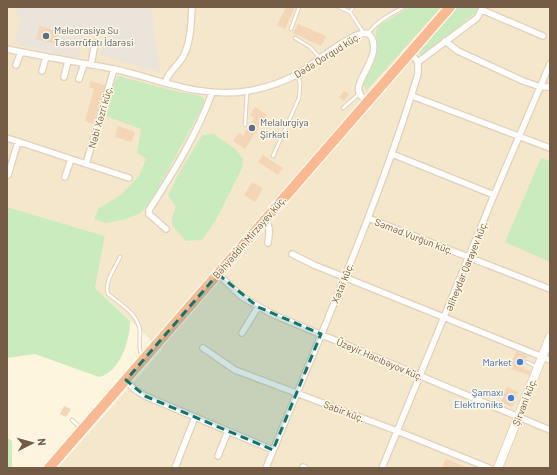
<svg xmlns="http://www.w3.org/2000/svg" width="557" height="475" viewBox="0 0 557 475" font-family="Barlow,sans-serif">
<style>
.residential{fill:#f5e7cc}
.industrial{fill:#ebe4db}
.green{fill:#caebbd}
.building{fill:#f4d5b5}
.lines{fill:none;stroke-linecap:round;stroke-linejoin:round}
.lane-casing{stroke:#e1d1ba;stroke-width:4.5}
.street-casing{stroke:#e1d1ba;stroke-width:8}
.secondary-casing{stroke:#e7d3b8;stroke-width:10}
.highway-casing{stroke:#fff;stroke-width:12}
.lane{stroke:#fff;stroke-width:2.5}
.street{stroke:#fff;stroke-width:5.5}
.secondary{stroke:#fff;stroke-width:8}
.highway{stroke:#fbb991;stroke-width:10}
.marked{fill:#0f766e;fill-opacity:0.2;stroke:#0f766e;stroke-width:3;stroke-dasharray:8 5;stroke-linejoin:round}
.service-dot{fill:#5c6f8a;stroke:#fff8e5;stroke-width:1.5}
.shop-dot{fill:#3f7fe0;stroke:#fff8e5;stroke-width:1.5}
.labels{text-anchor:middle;stroke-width:3;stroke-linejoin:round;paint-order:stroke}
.service-label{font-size:10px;fill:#4e5e75;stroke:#fff8e5;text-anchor:start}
.street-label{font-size:10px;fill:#745b45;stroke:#fff8e5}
.shop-label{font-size:10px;fill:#366cbe;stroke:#fff8e5;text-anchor:end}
</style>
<rect width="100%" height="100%" fill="#fdf5de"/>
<path class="residential" d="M7,7H550V468H58L162,350L95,288L105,236L7,207Z"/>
<path class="industrial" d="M18,7H151L160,72L100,55L105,38L87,30L78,58L14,44L22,16L16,14Z"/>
<path class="green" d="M410,7H441L367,90L365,88L364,84L376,58V31L378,26Z
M458,7H479L475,13L422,57L419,52Z
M118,76L179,92L198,95L204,98V104L154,196L141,213L123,220L105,223L94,219L99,208L121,195L139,176L146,159L137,152L141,129L106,116L114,83Z
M214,134L235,149L243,159L242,168L217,218L202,240L186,241L172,225V217L176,207L168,195L179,173L202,135Z
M541,158L550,161V262L505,242Z
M7,207L105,236L95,288L130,321C130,338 122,364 108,373C105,375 102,376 99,377L35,354L7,358Z
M7,438L12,441V468H7Z"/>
<path class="building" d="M286,7H295L285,29L277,25Z
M298,24L326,36L321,46L293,33Z
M40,26L60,32L56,44L36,39Z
M90,81L105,85L93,124L85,121L94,89L89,87Z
M344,91L349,94L344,101L339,97Z
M255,107L267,115L245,149L233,141L239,133L243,136L254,118L250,115Z
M118,126L135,132L132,142L115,137Z
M263,155L283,168L278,175L258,162Z
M252,182L263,188L255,202L244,195Z
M516,351L527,356L522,368L530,371L529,375L509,368Z
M507,387L518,392L512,407L501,402Z
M64,406L71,409L66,417L60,414Z
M446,459L468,468H442Z"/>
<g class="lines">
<defs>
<path id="lane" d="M339,7L350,12L363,32
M350,12L353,7
M291,29L299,7
M368,33C380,19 388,16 404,7
M295,38L310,47L320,58
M343,108L359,94
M245,125L247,92
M273,156L299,98L300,84L298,74
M120,257C115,268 104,282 108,294C120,304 139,314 140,332C140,340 138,349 142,356
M527,362L537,367
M72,420L81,428"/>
<path id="street" d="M482,10L543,36
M445,41L458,51L523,81L541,87H550
M7,49C43,57 79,62 114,69C159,79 201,99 248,91C265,88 281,83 296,75C309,68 357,27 368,34C371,35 372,38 373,41C378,60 355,81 359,92C360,96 364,99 367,101
M418,62L477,18L483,7
M16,65L21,52
M91,65L95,43
M42,71L46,57
M64,77L68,61
M79,79L84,64
M165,83C168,73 175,68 181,60C191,46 191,23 192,7
M412,96L550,148
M7,138L129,178
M392,154L494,195
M86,164L114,69
M8,175L18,142
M65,177L71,159
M368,218L550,289
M265,220C271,227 269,234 268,243
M166,229L149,214V210C173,173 197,134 212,93
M292,254L314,265L550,360
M218,274L242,297L272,314L550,430
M242,333L258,307
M203,348L235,370L397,431L489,468
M126,380L134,389L145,396L273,450
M218,456L228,431
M303,467L305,468
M175,468L195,417
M266,468C319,338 377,209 418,74V62L410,53
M382,468L494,195L550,64"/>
<path id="secondary" d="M498,468L550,337"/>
<path id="highway" d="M49,468L450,7"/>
</defs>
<use href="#lane" class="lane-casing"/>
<use href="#street" class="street-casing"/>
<use href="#secondary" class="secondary-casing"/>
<use href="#highway" class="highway-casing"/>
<use href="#lane" class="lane"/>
<use href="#street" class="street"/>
<use href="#secondary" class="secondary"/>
<use href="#highway" class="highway"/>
</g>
<path class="marked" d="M218,274L258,307L321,334L273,450L145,396L126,380Z"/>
<g class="service-dot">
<circle cx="46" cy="36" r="4"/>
<circle cx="252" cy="128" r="4"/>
</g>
<g class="shop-dot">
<circle cx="520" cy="362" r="4"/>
<circle cx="511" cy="398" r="4"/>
</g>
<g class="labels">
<g class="service-label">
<text x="54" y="34">Meleorasiya Su<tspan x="54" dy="12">Təsərrüfatı İdarəsi</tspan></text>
<text x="260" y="126">Melalurgiya<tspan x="260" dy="12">Şirkəti</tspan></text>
</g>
<g class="street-label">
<text transform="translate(327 55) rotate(-32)" y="4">Dədə Qorqud küç.</text>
<text transform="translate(100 117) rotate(-74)" y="4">Nəbi Xəzri küç.</text>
<text transform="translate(414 236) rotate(21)" y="4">Səməd Vurğun küç.</text>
<text transform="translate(249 237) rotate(-49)" y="4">Bəhyəddin Mirzəyev küç.</text>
<text transform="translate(466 266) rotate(-68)" y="4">Əliheydər Qarayev küç.</text>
<text transform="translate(342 283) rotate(-68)" y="4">Xətai küç.</text>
<text transform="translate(380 359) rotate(23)" y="4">Üzeyir Hacıbəyov küç.</text>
<text transform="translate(524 402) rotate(-69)" y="4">Şirvani küç.</text>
<text transform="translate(344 411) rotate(21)" y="4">Sabir küç.</text>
</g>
<g class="shop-label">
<text x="512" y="366">Market</text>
<text x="503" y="396">Şamaxı<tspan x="503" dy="12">Elektroniks</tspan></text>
</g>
</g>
<rect width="557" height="475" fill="none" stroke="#745b45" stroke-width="16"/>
<g transform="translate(32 443) rotate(84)" stroke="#fff8e5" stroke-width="3" paint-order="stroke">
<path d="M0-3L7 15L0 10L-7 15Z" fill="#745b45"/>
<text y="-6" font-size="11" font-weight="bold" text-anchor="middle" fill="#745b45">N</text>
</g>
</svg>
